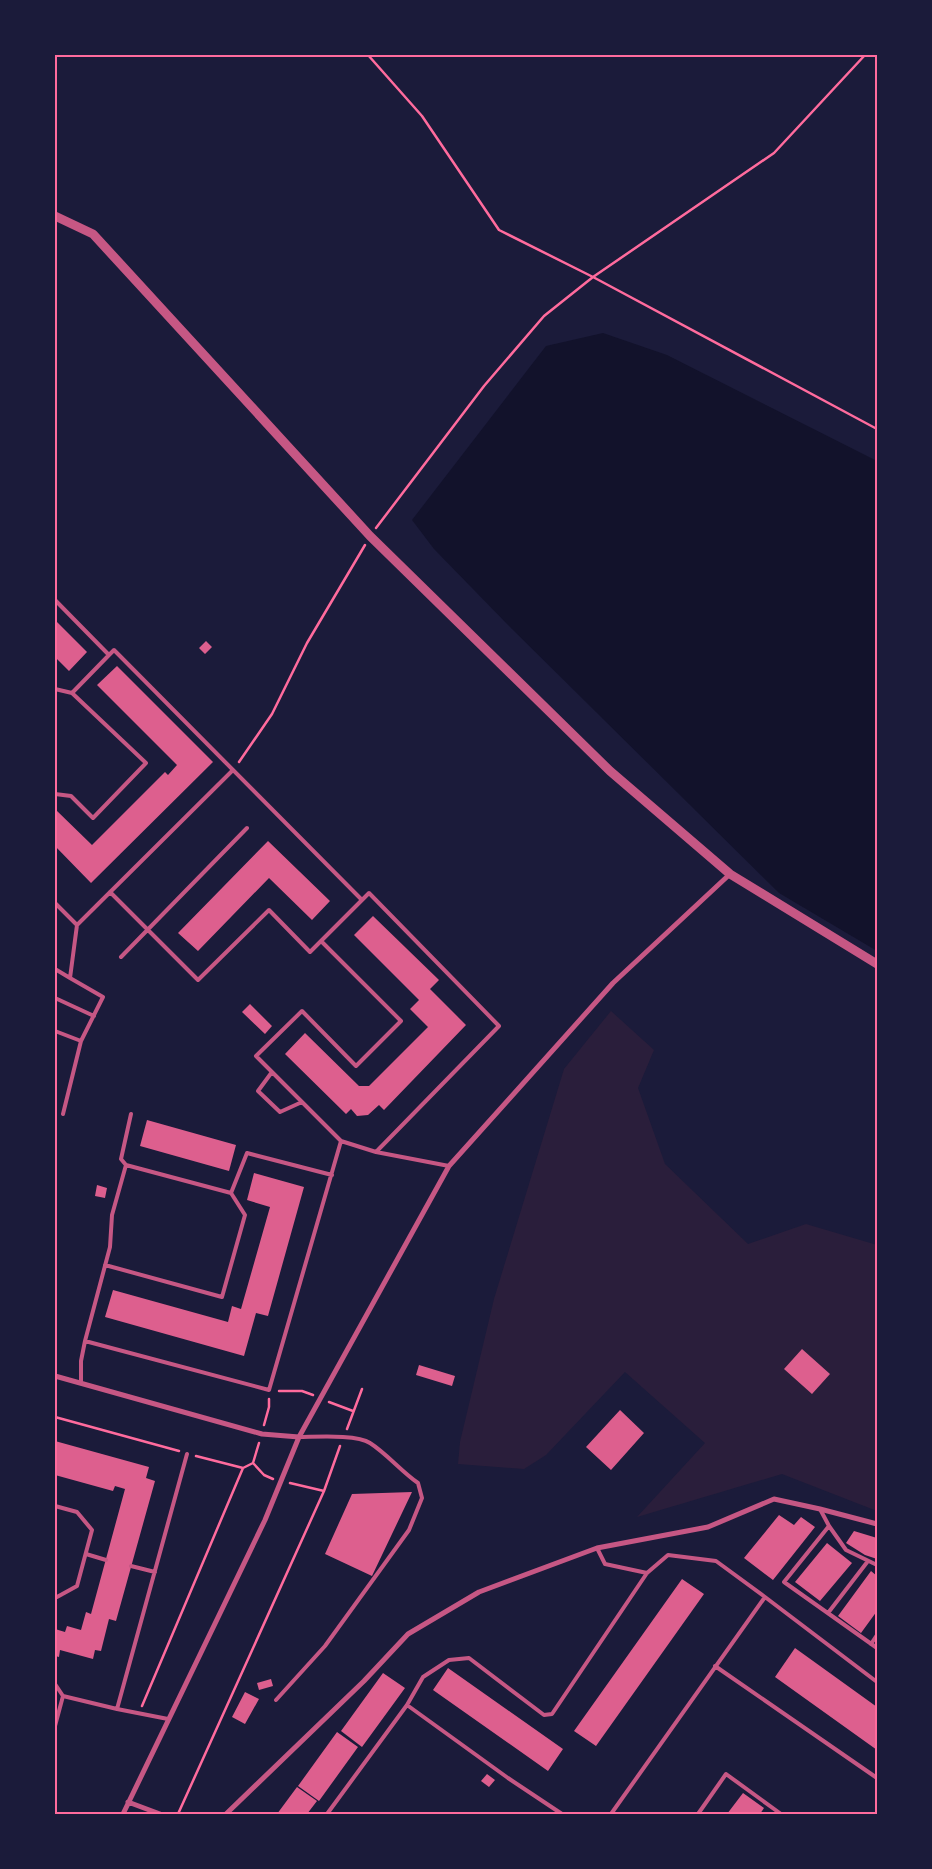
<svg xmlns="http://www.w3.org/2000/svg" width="932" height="1869" viewBox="0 0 932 1869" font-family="'Noto Serif',serif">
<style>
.green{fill:#2a1e3b}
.water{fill:#12122b}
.building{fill:#dd5f8e}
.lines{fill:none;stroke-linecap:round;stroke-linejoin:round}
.path{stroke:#ff6b9d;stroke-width:2.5}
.service{stroke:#c65784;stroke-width:4}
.minor{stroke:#c65784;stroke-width:5}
.tertiary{stroke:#c65784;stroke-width:9}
.neatline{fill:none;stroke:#ff6b9d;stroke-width:2}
</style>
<rect width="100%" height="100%" fill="#1b1b3a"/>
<path class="green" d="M611,1011L654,1050L638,1088L665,1164L748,1244L806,1224L877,1245V1421L875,1443L877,1444V1511L782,1474L637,1517L705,1443L625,1372L546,1455L524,1469L458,1464L460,1442L494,1299L564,1069Z"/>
<path class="water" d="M603,333L667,355L877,461V951L779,893L509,626L434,549L412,520L546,346Z"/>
<path class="building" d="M55,620L87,652L69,671L55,657Z
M206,641L212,647L205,654L199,648Z
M117,666L213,762L91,883L55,846V809L92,845L165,772L168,775L177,765L97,685Z
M268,841L330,901L312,920L269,878L198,951L178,933Z
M373,916L439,980L430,989L466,1025L384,1110L379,1105L368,1115L357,1116L351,1109L346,1114L285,1054L305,1033L359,1086H369L428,1027L410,1009L419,1000L354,935Z
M250,1004L272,1026L265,1034L242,1012Z
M147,1120L236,1145L229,1171L140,1146Z
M254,1173L304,1187L268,1316L256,1313L244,1356L105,1317L113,1290L228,1322L232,1306L241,1309L270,1207L247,1200Z
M97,1185L107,1188L105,1198L95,1196Z
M802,1349L830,1374L812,1394L784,1369Z
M419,1365L455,1376L452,1386L416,1375Z
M620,1410L644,1433L611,1470L586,1447Z
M55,1441L149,1467L146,1478L155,1481L116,1621L109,1619L101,1651L95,1650L93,1659L60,1650L59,1657L55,1656V1629L65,1632L67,1626L81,1630L86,1612L91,1614L125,1489L115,1486L113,1491L55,1475Z
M412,1492L372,1576L325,1554L352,1494Z
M779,1515L794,1525L801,1517L815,1527L773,1580L744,1558Z
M854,1531L877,1538V1559L865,1555L846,1543Z
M827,1543L852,1563L820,1601L795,1582Z
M871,1571L877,1576V1611L861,1633L838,1616Z
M682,1579L704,1594L596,1746L574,1731Z
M795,1648L877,1707V1750L775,1677Z
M448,1668L563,1749L548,1771L433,1690Z
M383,1673L405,1688L362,1747L341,1731Z
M271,1679L273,1686L259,1690L257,1683Z
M245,1692L259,1699L245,1724L232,1717Z
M337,1732L358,1747L319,1801L298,1786Z
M487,1774L495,1780L489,1787L481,1781Z
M297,1787L317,1801L307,1814H277Z
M743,1793L764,1808L760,1814H727Z"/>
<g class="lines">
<path class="path" d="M368,55L422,116L499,230L593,277L877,429
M376,528L484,386L544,316L593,277L774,153L865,55
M239,762L272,714L307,643L365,545
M279,1391H302L313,1395
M329,1402L353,1411
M55,1417L179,1451
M264,1425L269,1407V1399
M347,1429L362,1389
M259,1443L253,1463L264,1475L273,1479
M196,1456L243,1468L253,1463
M290,1483L324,1491L340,1446
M142,1706L243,1468
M178,1814L324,1491"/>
<path class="service" d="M55,600L109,655L114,650L362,900L369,893L499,1026L376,1152
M55,689L72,693L146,763L93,818L71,796L55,794
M72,693L109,655
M110,892L198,980L269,910L310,952L321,941L401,1021L356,1066L302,1011L256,1056L341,1141
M55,903L77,925L233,770
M321,941L362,900
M121,957L247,828
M55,969L70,978
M55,998L94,1016
M55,1031L81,1041
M272,1072L258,1091L280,1112L302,1102
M63,1114L81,1041L103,997L70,978L77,925
M126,1165L231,1193L247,1153L332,1175
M105,1265L222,1297L245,1215L231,1193
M85,1341L269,1390L341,1141L376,1152L449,1166
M81,1383V1361L85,1341L110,1247L112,1215L126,1165L121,1159L131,1114
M55,1506L77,1512L92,1530L77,1586L57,1597L55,1596
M820,1509L829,1526L846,1550L877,1565
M829,1526L784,1582L877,1648
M597,1548L605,1564L647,1573
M86,1554L106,1560
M131,1566L155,1572
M765,1597L877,1682
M828,1613L868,1561
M871,1644L877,1635
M715,1666L877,1778
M55,1684L63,1696L117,1709L187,1454
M276,1700L325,1646L409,1530L422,1498L418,1483C401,1471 387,1454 370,1443C357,1434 315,1437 299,1437
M117,1709L168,1719
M55,1726L63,1696
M327,1814L407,1705
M562,1814L508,1778L407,1705L423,1677L449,1660L469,1658L544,1715L552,1714L647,1573L668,1555L716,1561L765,1597L611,1814
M698,1814L726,1774L781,1814"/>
<path class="minor" d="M55,1376L262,1434L299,1437
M128,1802L160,1814
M123,1814L265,1520L299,1437L449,1166L613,983L730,874
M226,1814L364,1681L408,1634L479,1592L597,1548L708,1527L774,1499L820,1509L877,1524"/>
<path class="tertiary" d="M55,216L93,234L370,536L610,771L730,874L877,964"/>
</g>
<rect width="932" height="1869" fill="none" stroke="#1b1b3a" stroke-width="112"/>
<rect x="56" y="56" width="820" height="1757" class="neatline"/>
</svg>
